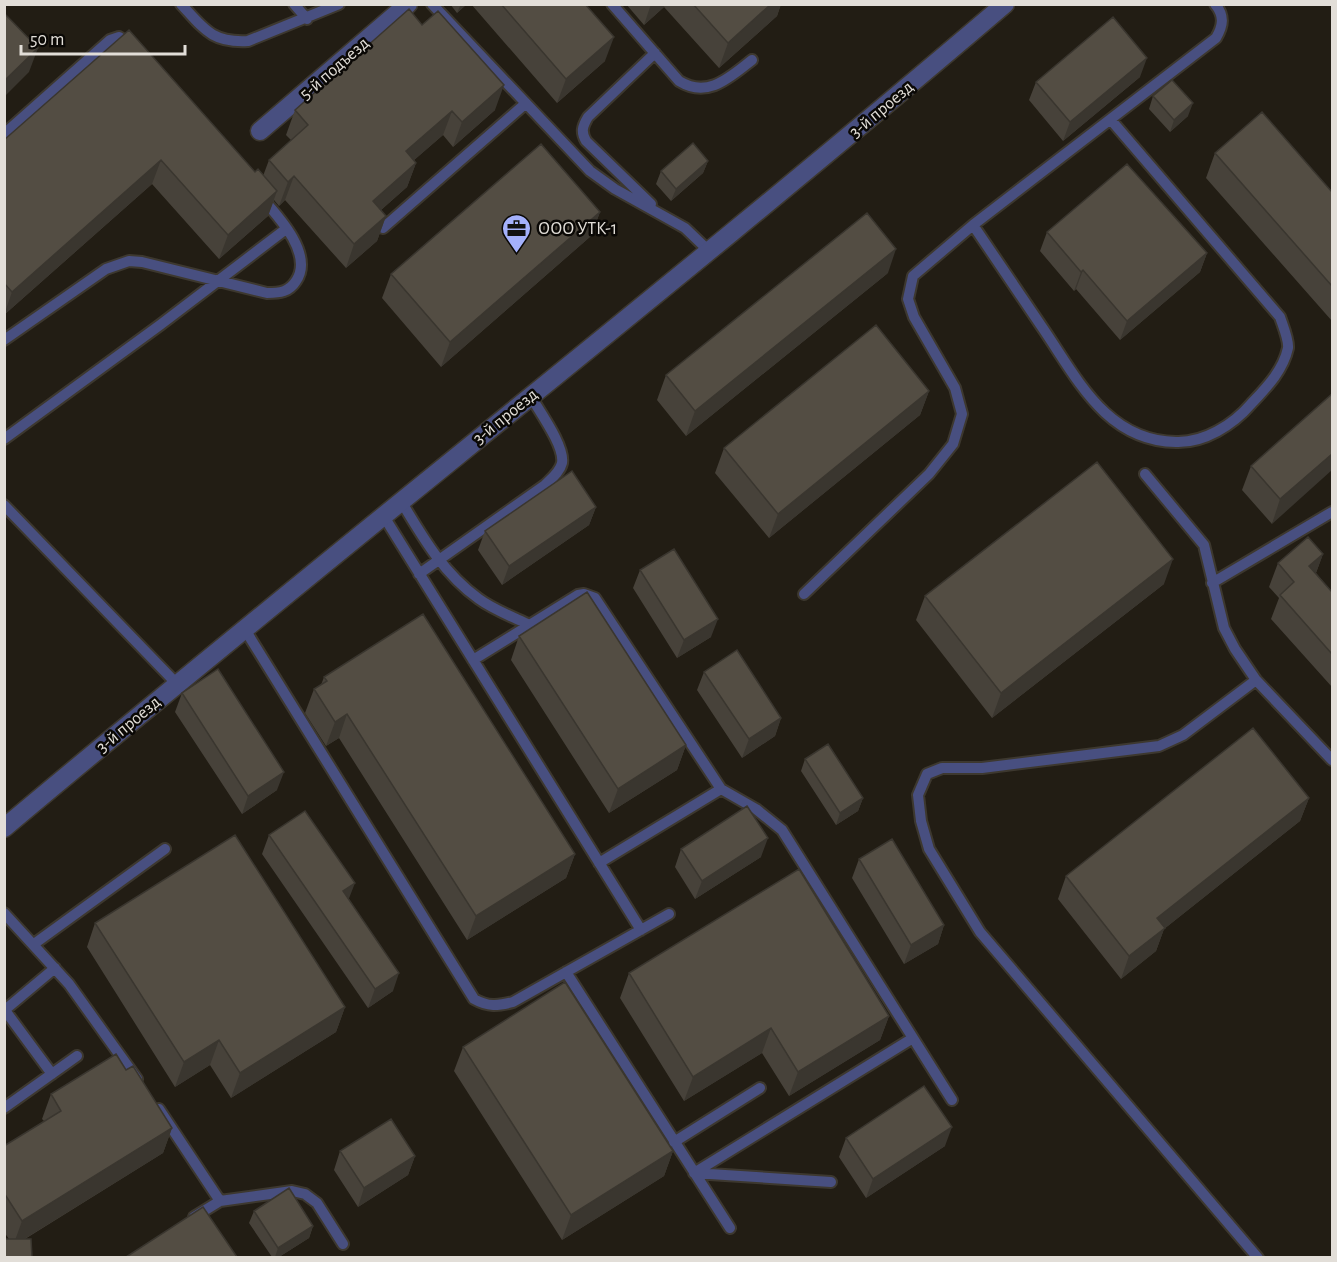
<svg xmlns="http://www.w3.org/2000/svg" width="1337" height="1262" viewBox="0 0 1337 1262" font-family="'Alegreya Sans',sans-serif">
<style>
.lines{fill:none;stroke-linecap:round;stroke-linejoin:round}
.lane-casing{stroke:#3d382f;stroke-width:14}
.street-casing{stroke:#3d382f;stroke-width:21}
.lane{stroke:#484f80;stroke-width:10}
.street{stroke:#484f80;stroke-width:18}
.wall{fill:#47423a}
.shaded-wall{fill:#3a362f}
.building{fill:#534d43;stroke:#3a362f;stroke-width:1.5}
.labels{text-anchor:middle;stroke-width:5;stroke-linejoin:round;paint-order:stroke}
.street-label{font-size:18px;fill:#e2ded8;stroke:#0a0805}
.poi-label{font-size:18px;fill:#e2ded8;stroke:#0a0805;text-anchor:start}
</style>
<rect width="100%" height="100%" fill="#221d14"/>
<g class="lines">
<defs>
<path id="lane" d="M181,4C204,29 212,43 248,41L339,4
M294,4L307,19
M432,4L590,171L615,189L685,228L709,251
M612,4L679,81C708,99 730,77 752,60
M4,134L110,40L119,37L131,45
M651,204L586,141C581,132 582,127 588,117L655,53
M973,225C996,259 1019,293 1042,327C1077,378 1106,441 1176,442C1204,443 1233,425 1251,404C1266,388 1283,371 1288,348C1289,340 1283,326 1280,317L1111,120
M383,228L525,104
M4,340L106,269L129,261L142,262L267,293C280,293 289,292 296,281C314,255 279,217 262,198
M4,439L160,325L286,229
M1145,474L1204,545L1224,628L1235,649L1256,680L1332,760
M401,501C423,538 444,574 479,599C494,610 513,617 530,625
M4,505L176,683
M383,515L641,930
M419,574L545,485C551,479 560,472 562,463C565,446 539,411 530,395
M1212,583L1332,512
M804,594L929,474L953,444L962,414L955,388L914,317L908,299L913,276L973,225L1216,38C1223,26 1225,16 1215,4
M244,628L474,999C488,1007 498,1006 513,1002L669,914
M473,660L578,595L584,594L595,598L721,789L756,809L782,830L952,1100
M1256,680L1183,735L1159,746L982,768H942L927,774L918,795L921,821L929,849L980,932L1258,1258
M599,863L721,789
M4,913L69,984L137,1079
M34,944L165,849
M566,972L730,1228
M4,1009L52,1074
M6,1009L55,968
M4,1108L77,1056
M159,1109L220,1201
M674,1142L760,1088
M694,1173L913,1038
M694,1173L831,1182
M194,1217L220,1201L292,1191L305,1194L317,1203L343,1244"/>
<path id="street" d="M260,131L408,4
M4,828C335,550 676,285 1005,4"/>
</defs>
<use href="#lane" class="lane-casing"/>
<use href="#street" class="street-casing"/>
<use href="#lane" class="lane"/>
<use href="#street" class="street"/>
</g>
<path class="wall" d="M450,4H467L457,13Z
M471,4H585L605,61L557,103Z
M626,4H781L777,16L719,68L664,7L644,25Z
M1140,77L1063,141L1029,100L1036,82Z
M1153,96L1188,116L1170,132L1149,109Z
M295,110H495L453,147L443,135L414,160L416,163L407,187L381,210L386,216L377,241L346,268L285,200L279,206L274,200L268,216L219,259L152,184L4,315V140L255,172L263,176L269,160L291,140L286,135Z
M1215,153L1332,192V321L1206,178Z
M708,161L703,173L671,201L656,184L661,171Z
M600,212L591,236L441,367L382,298L391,274Z
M1047,232L1207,253L1200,272L1120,340L1076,289L1074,291L1040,251Z
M888,273L686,436L657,400L666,375Z
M929,391L920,415L769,538L715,473L724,448Z
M1332,394L1272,524L1242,490L1251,466Z
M596,507L589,525L502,585L478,550L485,531Z
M1323,554L1316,573L1332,592V687L1271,619L1279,598L1269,587L1278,563Z
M640,570L711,637L677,658L633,588Z
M1164,584L992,718L916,620L925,596Z
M519,636L686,745L677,770L609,813L511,660Z
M704,672L781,718L775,736L742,758L697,690Z
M324,677L575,854L566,878L467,940L339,738L326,746L305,713L314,689L321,685Z
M182,693L277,790L242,814L175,712Z
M805,759L863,798L858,811L836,825L801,771Z
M1309,798L1300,821L1164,929L1156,951L1121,979L1058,899L1066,876Z
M269,835L349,899L393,991L368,1008L262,854Z
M681,849L761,857L695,899L675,867Z
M859,859L944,925L938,944L904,964L852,878Z
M95,923L345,1007L336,1032L231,1098L210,1065L175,1087L87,947Z
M629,973L889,1016L880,1040L789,1096L762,1053L684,1101L620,998Z
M463,1047L673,1151L664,1176L562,1240L454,1071Z
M126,1070L172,1128L163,1153L25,1239H9L4,1232V1146L44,1121L42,1119L51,1094Z
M846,1138L945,1146L866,1198L839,1157Z
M340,1151L415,1156L408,1175L358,1207L334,1170Z
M254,1211L313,1226L309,1238L279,1257H272L249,1223Z"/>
<path class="shaded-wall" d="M461,4H467L457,13Z
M651,4H665L664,7L644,25Z
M771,4H781L777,16L719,68L728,43Z
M614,37L605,61L557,103L566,79Z
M38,48L29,72L4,97V81Z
M1147,58L1140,77L1063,141L1070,122Z
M504,85L495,110L453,147L462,122Z
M1193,103L1188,116L1170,132L1174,120Z
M452,111L443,135L397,175L406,151Z
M161,160L152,184L4,315L12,292Z
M708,161L703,173L671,201L676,189Z
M416,163L407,187L364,225L373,201Z
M294,176L285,200L279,206L288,182Z
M277,191L268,216L219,259L228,235Z
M600,212L591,236L441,367L450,342Z
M386,216L377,241L346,268L354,244Z
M896,249L888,273L686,436L695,411Z
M1207,253L1200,272L1120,340L1127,321Z
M1083,270L1076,289L1074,291L1081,272Z
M929,391L920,415L769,538L778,514Z
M1332,454V470L1272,524L1280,499Z
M596,507L589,525L502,585L509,566Z
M1323,554L1314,578L1309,566Z
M1173,559L1164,584L992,718L1001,693Z
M718,619L711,637L677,658L684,640Z
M347,714L339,738L326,746L335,722Z
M781,718L775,736L742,758L749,739Z
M686,745L677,770L609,813L618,789Z
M284,772L277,790L242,814L248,796Z
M863,798L858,811L836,825L840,813Z
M1309,798L1300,821L1164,929L1156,951L1121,979L1129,956L1157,918Z
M768,838L761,857L695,899L702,881Z
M575,854L566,878L467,940L476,916Z
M355,883L348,901L343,891Z
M944,925L938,944L904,964L911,945Z
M399,973L393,991L368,1008L375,989Z
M345,1007L336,1032L231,1098L240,1073Z
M889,1016L880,1040L789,1096L798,1072Z
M771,1028L762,1053L684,1101L693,1077Z
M219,1040L210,1065L175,1087L184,1062Z
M952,1127L945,1146L866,1198L873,1179Z
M172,1128L163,1153L13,1246L22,1221Z
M673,1151L664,1176L562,1240L571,1215Z
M415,1156L408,1175L358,1207L364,1188Z
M313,1226L309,1238L279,1257H275L278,1248Z"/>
<path class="building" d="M501,4H585L614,37L566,79Z
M693,4H771L728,43Z
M409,9L422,25L438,11L504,85L462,122L452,111L406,151L416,163L373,201L386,216L354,244L294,176L288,182L269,160L308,125L295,110Z
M4,13L38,48L4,81Z
M1113,17L1147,58L1070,122L1036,82Z
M129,30L255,172L258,169L277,191L228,235L161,160L12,292L4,283V140Z
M1172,80L1193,103L1174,120L1153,96Z
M1262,112L1332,192V286L1215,153Z
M693,143L708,161L676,189L661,171Z
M541,144L600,212L450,342L391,274Z
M1127,164L1207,253L1127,321L1083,270L1081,272L1047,232Z
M867,213L896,249L695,411L666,375Z
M876,325L929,391L778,514L724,448Z
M1332,394V454L1280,499L1251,466Z
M1097,462L1173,559L1001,693L925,596Z
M572,471L596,507L509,566L485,531Z
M1308,537L1323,554L1309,566L1332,592V654L1280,595L1294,582L1278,563Z
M674,549L718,619L684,640L640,570Z
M587,592L686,745L618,789L519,636Z
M423,614L575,854L476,916L347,714L335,722L314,689L327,681L324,677Z
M737,650L781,718L749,739L704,672Z
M218,669L284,772L248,796L182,693Z
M1253,728L1309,798L1157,918L1165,928L1129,956L1066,876Z
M828,744L863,798L840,813L805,759Z
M747,806L768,838L702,881L681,849Z
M305,811L355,883L343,891L399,973L375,989L269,835Z
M235,835L345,1007L240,1073L219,1040L184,1062L95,923Z
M892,839L944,925L911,945L859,859Z
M799,869L889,1016L798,1072L771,1028L693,1077L629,973Z
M565,982L673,1151L571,1215L463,1047Z
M116,1054L126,1070L133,1066L172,1128L22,1221L4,1193V1146L61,1111L51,1094Z
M924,1086L952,1127L873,1179L846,1138Z
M391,1119L415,1156L364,1188L340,1151Z
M289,1188L313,1226L278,1248L254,1211Z
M203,1207L237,1257H126Z
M4,1239H31L32,1257H4Z"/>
<defs>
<symbol id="office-pin" viewBox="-11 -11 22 30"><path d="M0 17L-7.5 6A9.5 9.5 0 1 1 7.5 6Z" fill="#a4b1fc" stroke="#0a0805"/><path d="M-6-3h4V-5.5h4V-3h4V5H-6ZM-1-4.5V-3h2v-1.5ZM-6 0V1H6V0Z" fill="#111"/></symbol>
</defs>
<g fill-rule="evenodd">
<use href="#office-pin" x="500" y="212" width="33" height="45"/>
</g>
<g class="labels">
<g class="street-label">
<text transform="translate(334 68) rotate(-41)" y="6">5-й подъезд</text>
<text transform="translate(881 109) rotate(-40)" y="6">3-й проезд</text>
<text transform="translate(505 416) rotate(-39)" y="6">3-й проезд</text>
<text transform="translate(128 724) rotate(-40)" y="6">3-й проезд</text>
</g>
<g class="poi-label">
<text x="538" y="234">ООО УТК-1</text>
</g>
</g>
<rect width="1337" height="1262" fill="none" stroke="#e2ded8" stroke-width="12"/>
<path d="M21 45v9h164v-9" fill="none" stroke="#e2ded8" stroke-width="3"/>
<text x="30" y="45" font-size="18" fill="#e2ded8" stroke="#0a0805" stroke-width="4.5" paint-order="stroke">50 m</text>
</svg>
